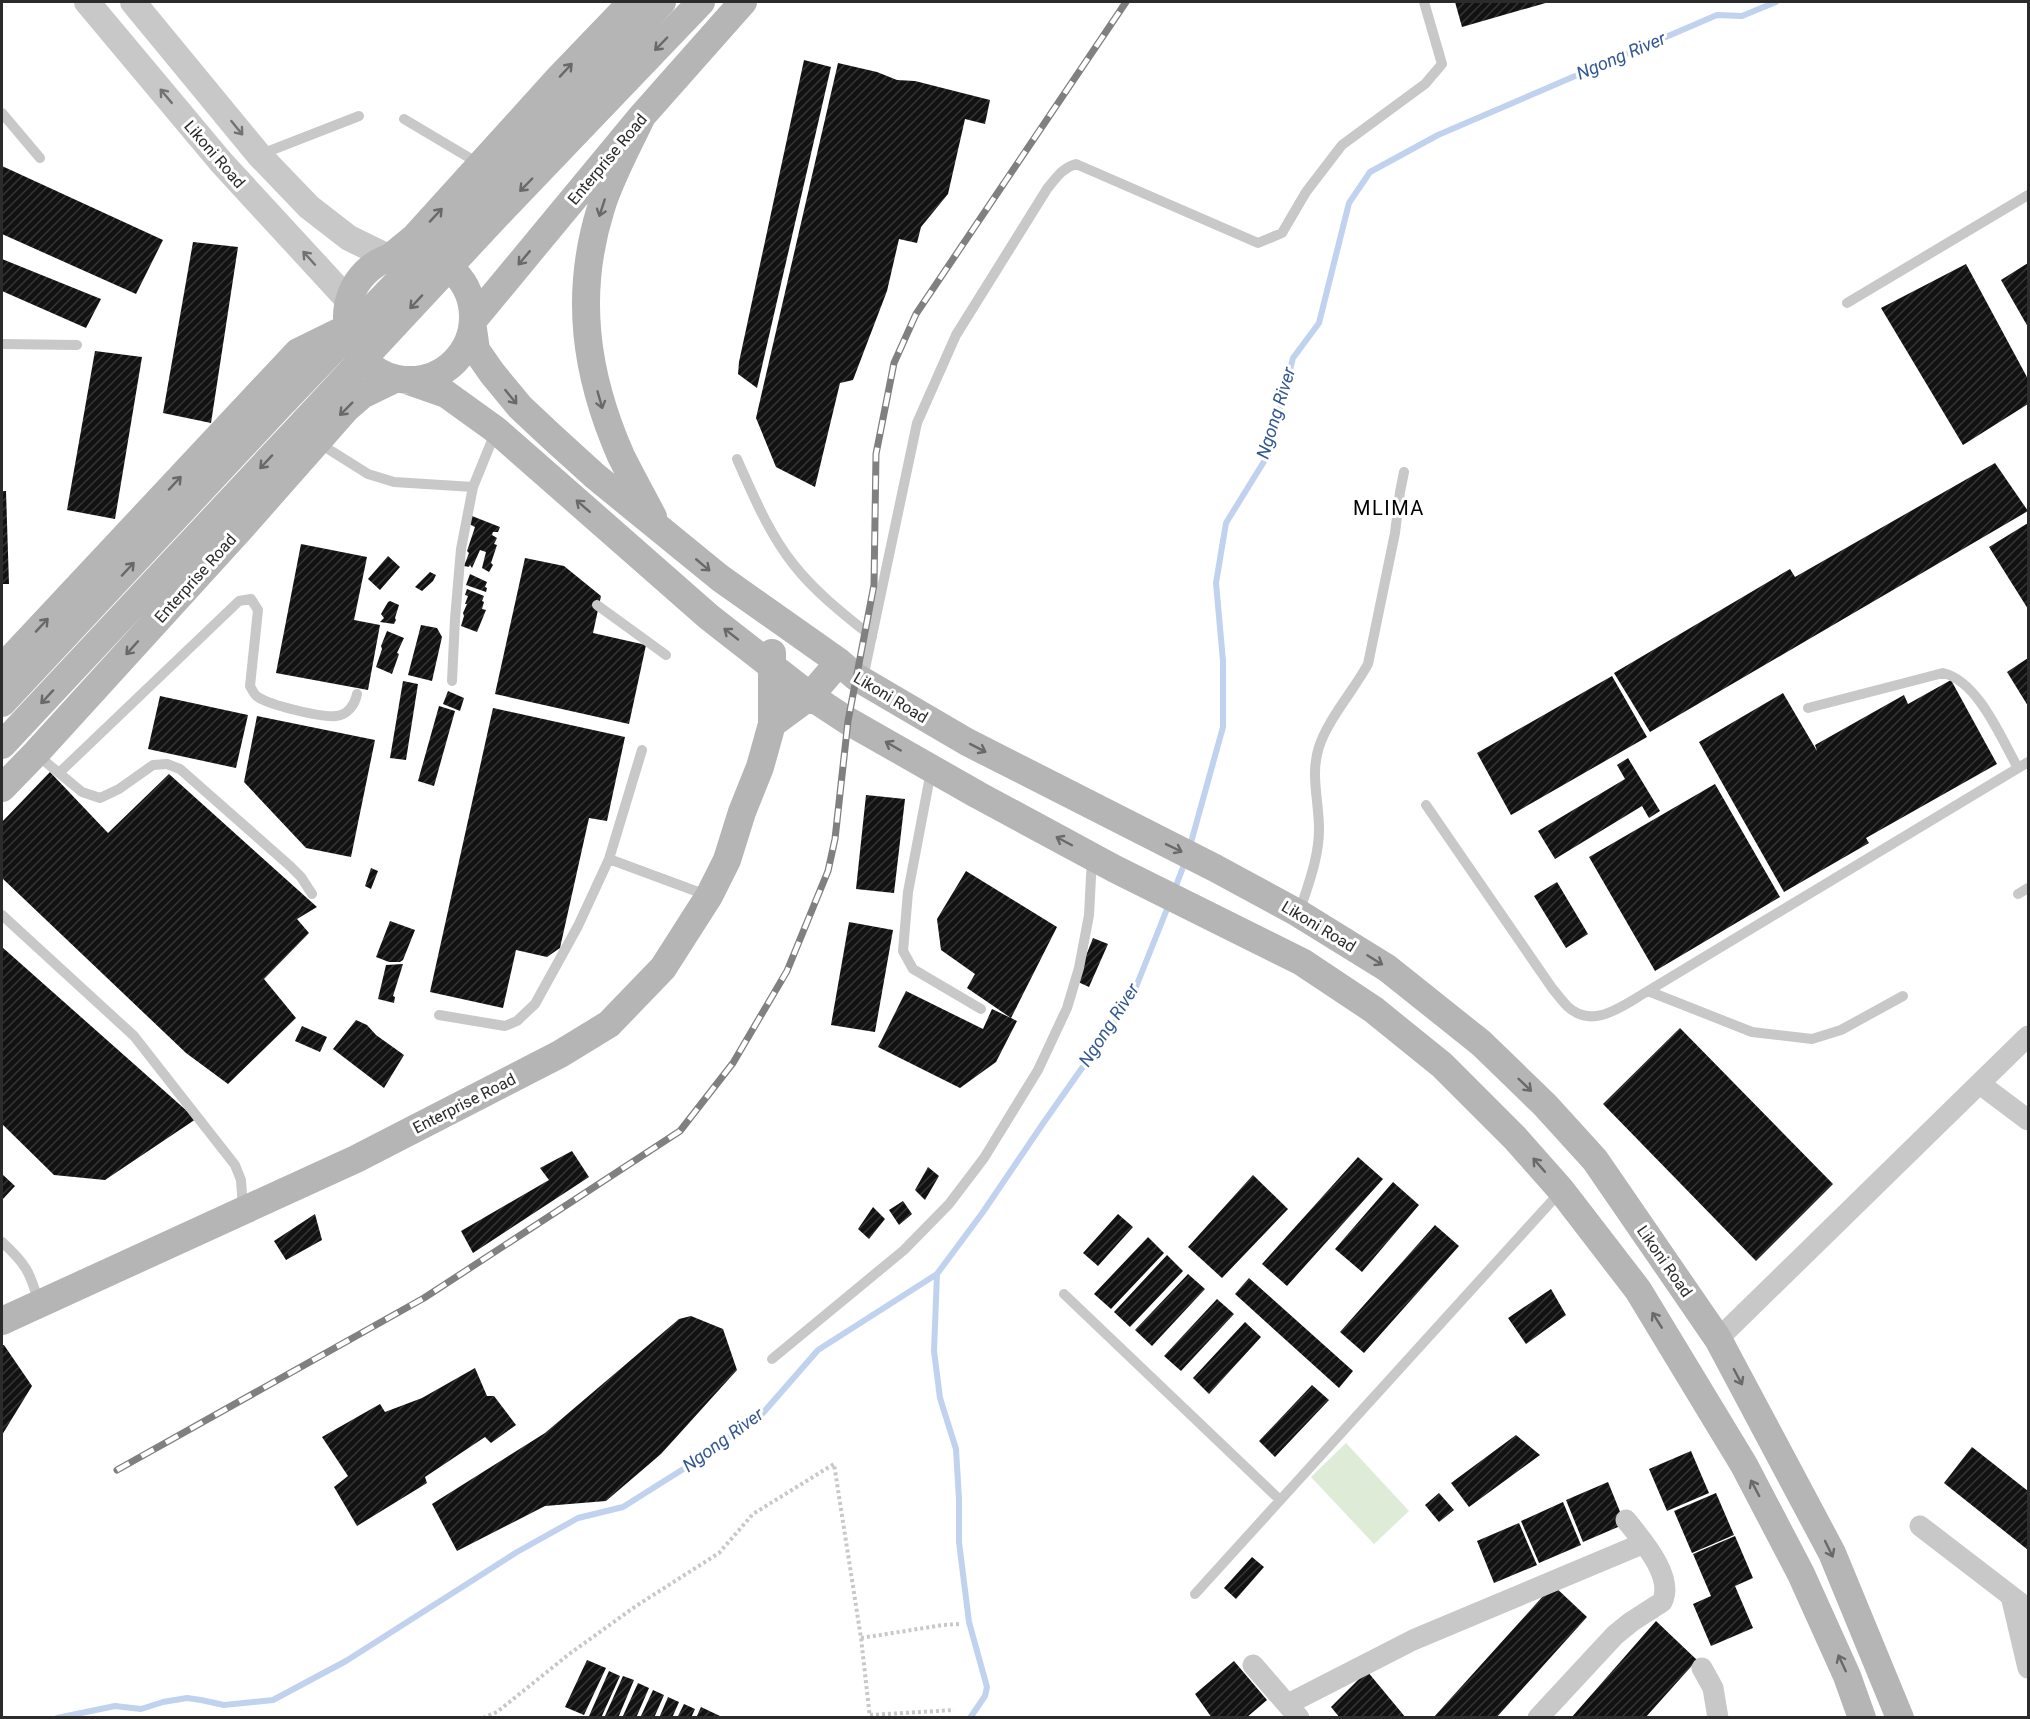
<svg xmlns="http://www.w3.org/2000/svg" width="2030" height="1719" viewBox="0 0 2030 1719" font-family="Roboto,sans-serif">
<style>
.pitch{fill:#ddebd7}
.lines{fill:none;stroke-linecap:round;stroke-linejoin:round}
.stream{stroke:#c0d2ee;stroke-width:6}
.building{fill:url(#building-hatch)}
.path{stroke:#c8c8c8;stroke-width:4;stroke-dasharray:3 3;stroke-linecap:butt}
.service{stroke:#c8c8c8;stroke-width:10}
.minor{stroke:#c8c8c8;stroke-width:21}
.tertiary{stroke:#c8c8c8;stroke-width:26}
.secondary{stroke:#b5b5b5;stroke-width:28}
.rail-casing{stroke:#808080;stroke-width:7}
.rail{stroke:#fff;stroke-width:4.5;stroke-dasharray:14;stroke-linecap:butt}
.secondary-bridge{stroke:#b5b5b5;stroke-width:28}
.oneway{stroke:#696969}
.oneway2{stroke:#727272}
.labels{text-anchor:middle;stroke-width:6;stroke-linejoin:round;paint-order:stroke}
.street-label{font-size:16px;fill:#2b2b2b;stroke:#fff}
.water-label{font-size:18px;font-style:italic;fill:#335894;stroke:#fff}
.quarter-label{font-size:20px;letter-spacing:1.5px;fill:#000;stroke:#fff}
</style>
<defs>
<pattern id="building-hatch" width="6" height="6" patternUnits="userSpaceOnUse" patternTransform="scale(1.5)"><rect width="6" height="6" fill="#121212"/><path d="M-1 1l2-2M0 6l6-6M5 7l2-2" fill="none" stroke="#353535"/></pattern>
</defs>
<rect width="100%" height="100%" fill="#fff"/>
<path class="pitch" d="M1346,1443L1409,1511L1374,1544L1311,1477Z"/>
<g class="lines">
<path class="stream" d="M1190,846L1223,727V661L1216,583L1226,523L1268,455L1293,358L1319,323L1349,203L1370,172L1438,135L1717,15L1742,16L1776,2
M1174,891L1185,862
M937,1274L934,1351L940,1398L956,1449L959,1499V1542L969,1622L987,1687L985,1696L970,1718
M57,1718L115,1706L141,1709L163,1702L187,1698L201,1700L224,1705L273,1700L346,1661L517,1552L578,1518L623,1507L696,1461L763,1413L818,1350L937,1274L983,1212L1044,1122L1132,997L1169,904"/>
</g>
<path class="building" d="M1455,2H1549L1462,27Z
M804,60L831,67L757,388L738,374L739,362Z
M838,63L877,72L897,80L915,81L990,100L985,124L965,119L948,194L921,227L917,243L899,239L887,291L853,380L840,383L815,487L776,467L756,418Z
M2,166L163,240L136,294L2,234Z
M193,242L238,247L211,423L163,413Z
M2,259L101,299L86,328L2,291Z
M2028,263V327L2001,280Z
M1966,264L2028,379V404L1963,445L1881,308Z
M95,351L142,357L115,519L67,510Z
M1995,463L2028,511L1650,732L1614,673L1790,569L1795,577Z
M2,491H6L9,584H2Z
M472,516L500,527L498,532H493L492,535L497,538L494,544L497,545L491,563L493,565L489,572L482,568L486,552L480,550L472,568L470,565L469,567L464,566L469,553L467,551L475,527L469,524Z
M2028,523V609L1989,547Z
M301,544L367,557L354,620L380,625L368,690L276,673Z
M388,556L400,567L380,590L368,579Z
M525,558L564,566L601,596L593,633L646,645L629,724L495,694Z
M430,572L436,575L433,581L422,591L415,587Z
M470,574L487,582L485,587L487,588L486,592L466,585Z
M467,589L484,596L482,601L484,602L482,609L486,610L477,632L461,626L464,616L463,613L467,604H465L468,596L465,595Z
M390,601L399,605L395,618L396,620L394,624L380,622L384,618L381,614L388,602Z
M421,625L437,628L442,637L432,681L408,675Z
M387,631L404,638L397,653L399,654L392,674L376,667L382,649L381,646Z
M2028,658V706L2007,672Z
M1612,676L1647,737L1511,815L1477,753Z
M1951,680L1997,764L1866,838L1869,843L1784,892L1699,742L1783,693L1817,751L1815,745L1904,695L1908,704Z
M403,681L418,684L406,760L390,758Z
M448,691L464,698L460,711L443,704Z
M160,696L248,715L236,768L148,749Z
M439,706L455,711L434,786L418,781Z
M493,708L625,737L607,821L589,818L560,948L547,957L516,950L503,1008L430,992Z
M257,716L375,740L351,857L306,848L244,782Z
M1628,758L1660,811L1649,818L1642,806L1555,859L1538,831L1625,779L1617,765Z
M50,772L108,833L169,774L317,907L297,919L309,933L264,979L296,1018L228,1084L186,1053L2,878V822Z
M1715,784L1780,897L1655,971L1589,857Z
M866,795L905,799L894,893L856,889Z
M371,868L378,871L371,889L365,886Z
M966,871L1057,927L1011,1018L1017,1021L996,1062L960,1088L878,1047L906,991L983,1029L992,1009L1011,1018L967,988L975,974L941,950L937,919Z
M1557,882L1588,934L1566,948L1534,896Z
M390,921L415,930L403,960L400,962H389L376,957Z
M849,922L893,930L875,1032L831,1025Z
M1093,938L1108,944L1089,987L1076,981Z
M2,947L196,1119L105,1180L54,1175L2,1124Z
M403,964L393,996L395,997L394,1003L378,999L386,965Z
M356,1020L367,1025L376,1035L404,1055L384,1088L333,1049Z
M302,1026L327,1037L320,1052L295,1041Z
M1680,1028L1833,1184L1756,1261L1603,1104Z
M572,1151L589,1177L473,1253L461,1231L549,1180L540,1168Z
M1358,1157L1383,1179L1287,1286L1262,1264Z
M928,1167L939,1176L925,1200L915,1190Z
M2,1174L15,1186L2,1200Z
M1253,1175L1288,1209L1222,1278L1188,1247Z
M1393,1182L1419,1205L1362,1272L1335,1249Z
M903,1201L912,1214L899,1225L889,1210Z
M873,1207L885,1219L869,1239L858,1229Z
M315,1214L322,1240L286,1260L274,1241Z
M1118,1214L1133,1227L1098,1266L1083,1253Z
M1435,1225L1459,1246L1364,1353L1340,1332Z
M1148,1237L1164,1253L1111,1309L1094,1294Z
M1167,1255L1183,1271L1130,1327L1114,1312Z
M1188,1274L1205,1289L1152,1346L1135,1330Z
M1249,1278L1353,1371L1339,1388L1235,1294Z
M1551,1289L1566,1315L1526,1344L1508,1318Z
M1217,1299L1234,1314L1181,1371L1164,1356Z
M691,1316L723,1329L737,1370L661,1454L606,1501L545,1506L457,1551L432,1504L545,1433L679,1319Z
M1245,1322L1261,1337L1209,1394L1193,1378Z
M2,1345H4L32,1386L2,1435Z
M475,1368L487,1396H494L516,1425L491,1443L485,1437L425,1477L427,1483L357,1526L334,1487L348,1476L322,1437L380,1404L385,1412L422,1398Z
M1312,1385L1329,1400L1275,1457L1259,1441Z
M1516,1435L1540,1455L1469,1507L1451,1483Z
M1972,1447L2028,1491V1550L1944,1483Z
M1691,1451L1709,1493L1667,1511L1649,1469Z
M1608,1482L1625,1524L1583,1542L1566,1500Z
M1439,1493L1454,1510L1439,1522L1425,1505Z
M1716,1493L1734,1535L1692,1553L1674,1511Z
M1563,1502L1581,1545L1539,1563L1521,1521Z
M1519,1523L1537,1565L1494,1583L1477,1541Z
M1735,1536L1753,1578L1735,1586L1753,1628L1711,1646L1693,1604L1711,1596L1693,1554Z
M1252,1557L1264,1567L1236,1599L1224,1588Z
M1553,1585L1587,1617L1496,1718H1433Z
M1656,1621L1697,1660L1645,1718H1571Z
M587,1660L606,1668L584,1715L565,1707Z
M1234,1661L1267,1700L1246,1718H1212L1195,1694Z
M609,1671L620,1676L601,1718H592L589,1716Z
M1367,1671L1406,1718H1340L1331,1707Z
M623,1676L634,1680L618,1718H604Z
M638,1683L649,1688L636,1718H622Z
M653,1690L664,1695L654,1718H640Z
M668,1697L679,1702L672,1718H659Z
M684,1704L695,1709L691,1718H677Z
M701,1707L720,1716L719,1718H696Z"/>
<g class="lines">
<path class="path" d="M861,1638L943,1625L959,1624
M870,1715L954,1710
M483,1718L497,1712L568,1655L636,1606L719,1553L753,1514L834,1464L861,1638L870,1718"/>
<path class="service" d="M2,113L40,158
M404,119L478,163
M259,155L359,116
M1847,303L2028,195
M2,344L77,345
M317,442L368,474L394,482L473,487
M737,459C753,495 769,534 794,565C816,593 845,615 872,637
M597,605L666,655
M863,678L917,423L956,335L1047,189C1056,178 1062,168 1076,164L1258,243L1282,233L1306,192L1342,145L1425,84L1442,64L1424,2
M452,681L455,619L461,549L473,487L495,433
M1808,708L1943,673C1978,681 2001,738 2018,768
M36,754L82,792L100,798L119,789L153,765L167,764L180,769L290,866L301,877L312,894
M931,771L908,892L903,951L913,969L981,1009
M59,773L239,601L251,599L258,610L250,686C253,691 254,695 258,697C269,705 323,718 336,716C348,715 355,704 357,694
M1426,805L1552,988C1557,994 1562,1001 1567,1006C1593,1031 1623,1005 1648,991L2028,762
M609,859L642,750
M2018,894L2028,888
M1299,913C1308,885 1319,858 1319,829C1319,801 1310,774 1319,747C1328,719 1354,690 1368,664L1395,533L1400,492L1404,472
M2,915L134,1036L235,1165L241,1180L243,1209
M1648,991L1752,1032L1812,1039L1841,1030L1903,996
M439,1015L505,1026L517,1021L535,1004L578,926L609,859L709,896
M2,1242C26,1264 30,1272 39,1303
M1064,1294L1280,1500
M772,1359L904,1250L949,1204L984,1158L1038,1070L1067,1008L1079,968L1089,915L1092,858
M1195,1594L1561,1191"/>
<path class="minor" d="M1980,1084L2028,1120
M1718,1339L2028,1036
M1920,1526L2028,1609
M2011,1596L2028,1668
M1253,1665L1299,1718
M1702,1668L1713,1688L1718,1718
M1288,1704L1413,1640L1644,1543
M1538,1718L1615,1635L1631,1622L1662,1602C1675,1577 1641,1539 1626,1520"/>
<path class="tertiary" d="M87,2L221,162L349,301
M133,2L259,155L309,207L349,238L388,257"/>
<path class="secondary" d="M642,116C628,146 611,176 601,208C574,294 585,374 621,456C631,476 642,496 653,517
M479,197L662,2
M499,213L701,2
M347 317a63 63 0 1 1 126 0a63 63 0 1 1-126 0Z
M393,255L415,237L559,78L632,2
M474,319L642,116L743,2
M473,329L476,350L492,373L520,407L552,437L595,476L720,578L839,662L856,677L967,742L1215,868L1298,913L1387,968L1481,1043L1545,1105L1595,1160L1718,1339L1832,1553L1900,1718
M409,381L446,394L496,430L709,617L810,696L848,721L978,795L1115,869L1302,962L1374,1010L1442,1065L1515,1138L1561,1190L1638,1290L1744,1465L1801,1574L1847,1676L1862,1718
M772,653V724L810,696L839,662
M2,668L298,352L347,328
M2,703L285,400
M2,745L306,420
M2,788L36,753L241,528L346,409L362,395L395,379
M2,1321L356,1159L560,1054L609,1024L663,968L709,896L727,860L742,812L760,767L772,724"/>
<defs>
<path id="rail" d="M117,1470L424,1298L680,1131L733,1063L787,971L828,871L835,839L848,721L874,585L876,454L894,363L916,314L1126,2"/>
</defs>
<use href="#rail" class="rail-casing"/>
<use href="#rail" class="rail"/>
<path class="secondary-bridge" d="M285,400L479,197
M306,420L499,213"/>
</g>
<defs><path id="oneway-shaft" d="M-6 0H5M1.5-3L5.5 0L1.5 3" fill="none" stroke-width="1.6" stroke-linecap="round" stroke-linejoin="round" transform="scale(1.5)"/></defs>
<g class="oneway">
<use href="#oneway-shaft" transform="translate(661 44) rotate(134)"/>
<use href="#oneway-shaft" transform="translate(566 70) rotate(-47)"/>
<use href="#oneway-shaft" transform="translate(526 185) rotate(134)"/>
<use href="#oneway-shaft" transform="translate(602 208) rotate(108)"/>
<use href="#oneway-shaft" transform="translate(436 215) rotate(-47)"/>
<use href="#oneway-shaft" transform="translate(524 258) rotate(130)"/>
<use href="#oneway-shaft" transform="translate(416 302) rotate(133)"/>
<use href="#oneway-shaft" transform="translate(511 397) rotate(51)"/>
<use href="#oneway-shaft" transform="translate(600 400) rotate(74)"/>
<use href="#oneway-shaft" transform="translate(346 409) rotate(135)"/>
<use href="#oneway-shaft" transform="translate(266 462) rotate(133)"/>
<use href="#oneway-shaft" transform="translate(175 483) rotate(-47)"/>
<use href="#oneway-shaft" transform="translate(583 506) rotate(-139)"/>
<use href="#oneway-shaft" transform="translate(703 565) rotate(40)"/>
<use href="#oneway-shaft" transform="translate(128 569) rotate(-47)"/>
<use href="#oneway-shaft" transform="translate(42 625) rotate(-47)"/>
<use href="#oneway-shaft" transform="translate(731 634) rotate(-142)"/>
<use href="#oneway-shaft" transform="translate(132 648) rotate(132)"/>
<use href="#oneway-shaft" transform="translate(47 697) rotate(133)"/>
<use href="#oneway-shaft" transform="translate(893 746) rotate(-150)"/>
<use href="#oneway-shaft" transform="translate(978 748) rotate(27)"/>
<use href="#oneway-shaft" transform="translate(1064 841) rotate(-152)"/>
<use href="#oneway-shaft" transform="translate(1174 848) rotate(26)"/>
<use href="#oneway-shaft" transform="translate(1375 960) rotate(32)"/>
<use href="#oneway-shaft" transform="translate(1525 1085) rotate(44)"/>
<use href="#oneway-shaft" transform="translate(1539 1165) rotate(-131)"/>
<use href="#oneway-shaft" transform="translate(1657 1320) rotate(-122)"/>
<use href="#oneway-shaft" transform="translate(1738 1377) rotate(62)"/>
<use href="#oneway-shaft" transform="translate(1755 1488) rotate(-118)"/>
<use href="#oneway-shaft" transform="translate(1829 1549) rotate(64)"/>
<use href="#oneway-shaft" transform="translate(1842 1663) rotate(-115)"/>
</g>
<g class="oneway2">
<use href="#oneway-shaft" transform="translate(166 96) rotate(-130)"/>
<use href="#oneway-shaft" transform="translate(237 128) rotate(51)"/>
<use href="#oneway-shaft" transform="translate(309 258) rotate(-132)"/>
</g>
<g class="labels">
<g class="street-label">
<text transform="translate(215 154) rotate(49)" y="6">Likoni Road</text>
<text transform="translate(607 159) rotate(-50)" y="6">Enterprise Road</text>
<text transform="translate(195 578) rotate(-48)" y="6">Enterprise Road</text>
<text transform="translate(891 697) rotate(31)" y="6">Likoni Road</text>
<text transform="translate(1319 926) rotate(31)" y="6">Likoni Road</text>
<text transform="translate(464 1103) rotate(-27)" y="6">Enterprise Road</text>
<text transform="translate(1665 1261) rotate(55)" y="6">Likoni Road</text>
</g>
<g class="water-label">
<text transform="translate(1621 56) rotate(-23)" y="6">Ngong River</text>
<text transform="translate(1276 413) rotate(-73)" y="6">Ngong River</text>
<text transform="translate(1109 1025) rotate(-57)" y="6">Ngong River</text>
<text transform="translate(723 1440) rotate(-36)" y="6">Ngong River</text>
</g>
<g class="quarter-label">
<text x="1389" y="515">MLIMA</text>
</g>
</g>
<rect width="2030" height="1719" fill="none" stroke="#2b2b2b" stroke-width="6"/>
</svg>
